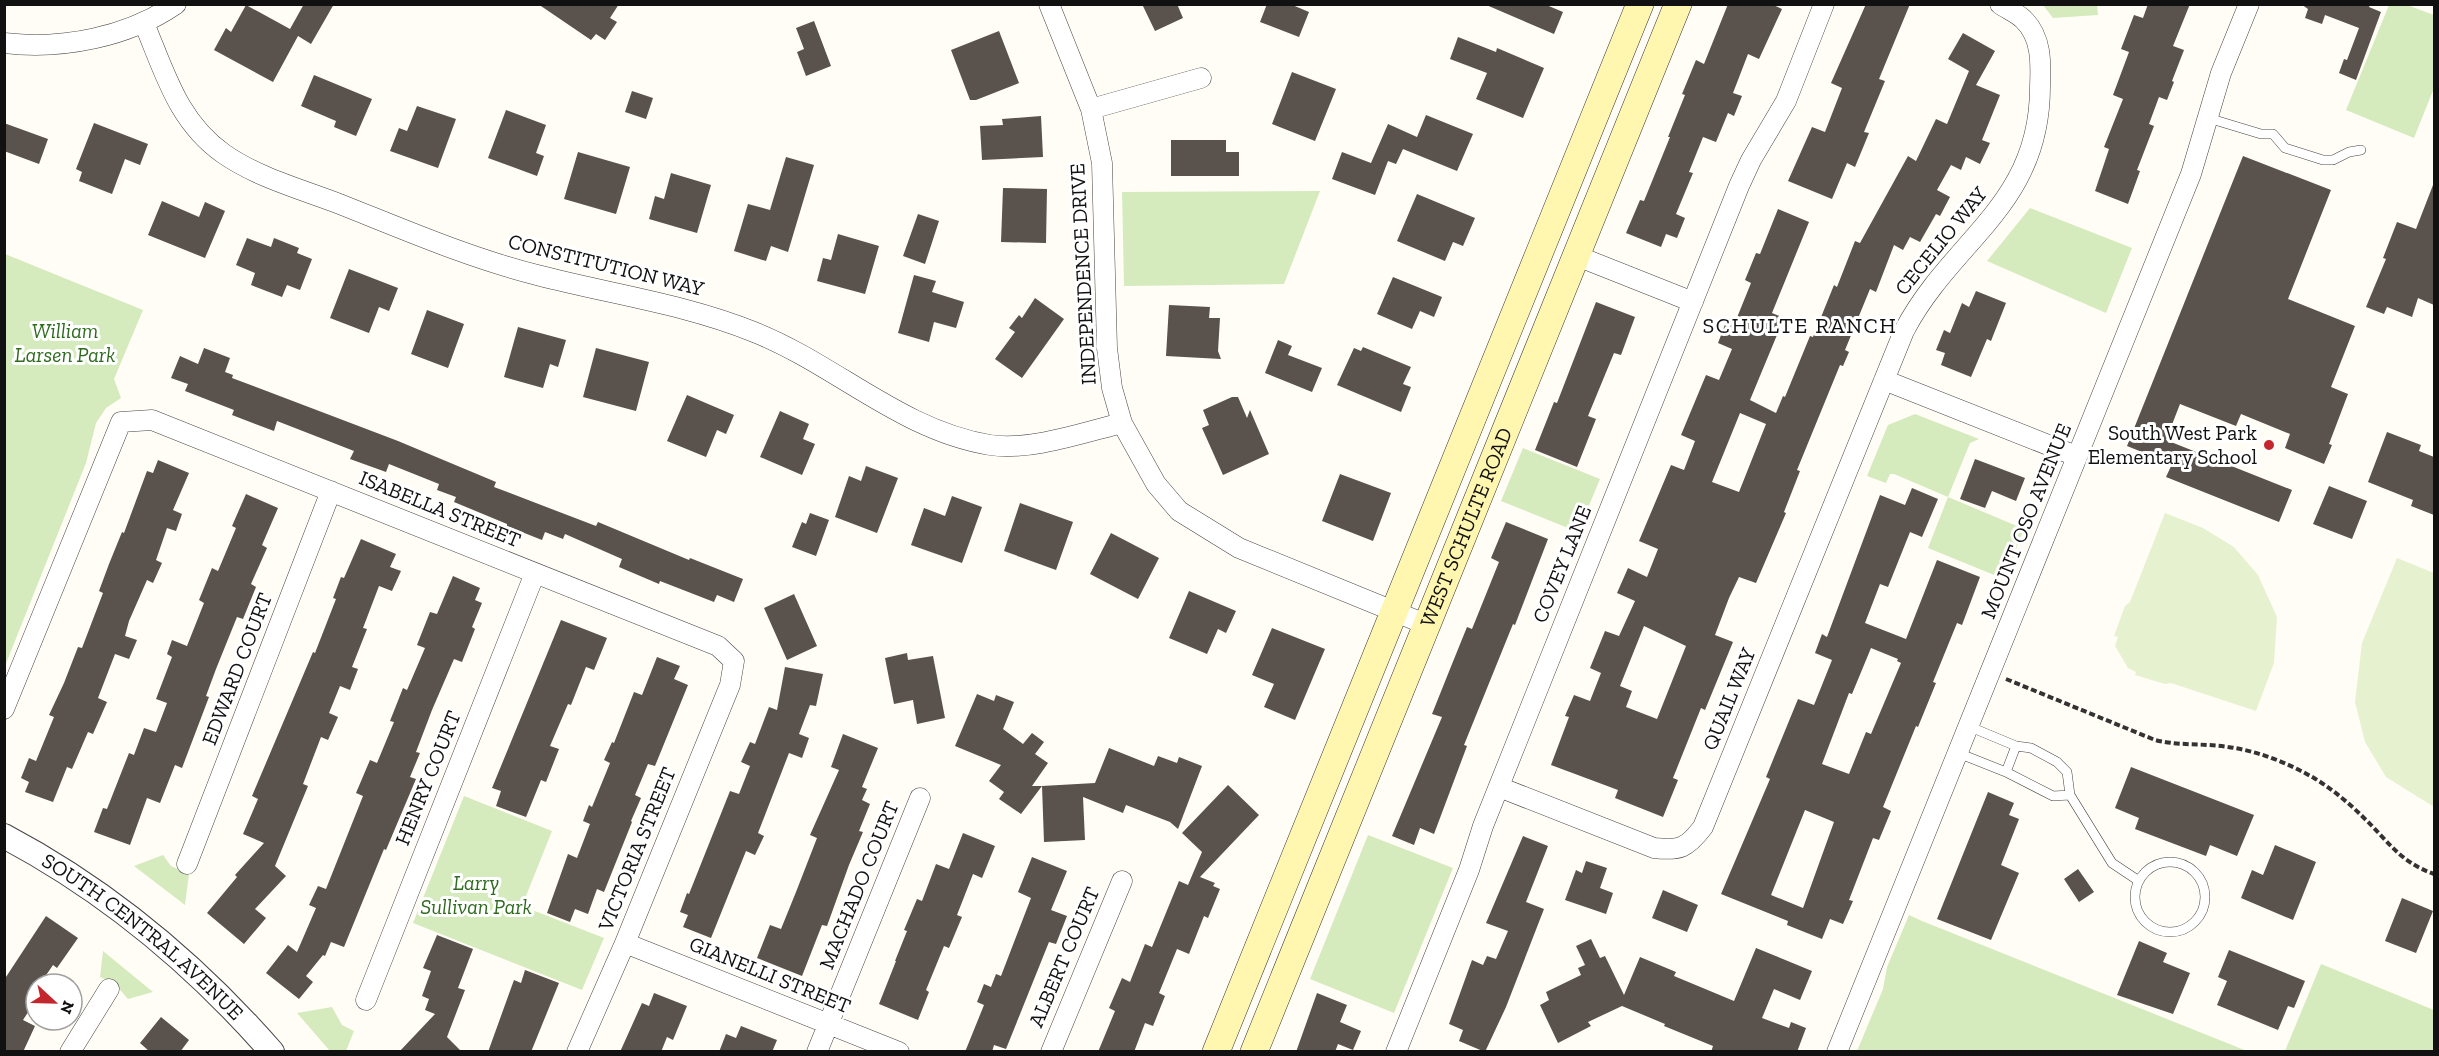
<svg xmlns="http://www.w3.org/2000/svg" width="2439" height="1056" viewBox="0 0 2439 1056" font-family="'Zilla Slab',serif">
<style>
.green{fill:#d5ebbd}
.pitch{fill:#e6f2cf}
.building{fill:#5a524d;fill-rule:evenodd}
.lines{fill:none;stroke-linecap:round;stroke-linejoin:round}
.service-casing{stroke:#444;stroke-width:10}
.minor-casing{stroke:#444;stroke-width:21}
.tertiary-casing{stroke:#444;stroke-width:26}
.secondary-casing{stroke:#333;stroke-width:28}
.path{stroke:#333;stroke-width:4;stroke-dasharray:6 3;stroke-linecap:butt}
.service{stroke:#fff;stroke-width:9}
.minor{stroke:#fff;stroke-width:20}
.tertiary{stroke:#fff;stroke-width:24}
.secondary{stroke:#fff6b0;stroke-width:27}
.poi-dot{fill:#c4262e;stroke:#fff;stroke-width:2}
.labels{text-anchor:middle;stroke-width:6;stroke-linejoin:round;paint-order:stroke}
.street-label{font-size:21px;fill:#111;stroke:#fff}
.park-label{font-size:21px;font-style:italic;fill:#2f6b1f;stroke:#fff}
.poi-label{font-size:21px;fill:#111;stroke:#fff;text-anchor:end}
.neighbourhood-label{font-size:22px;letter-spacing:1.5px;fill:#111;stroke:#fff}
</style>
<rect width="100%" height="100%" fill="#fffdf5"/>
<path class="green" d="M2043,5H2097L2098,15L2053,18Z
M2389,5H2407L2434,15V88L2414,138L2346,110Z
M1320,191L1284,284L1124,286L1122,192Z
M2030,208L2132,248L2106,313L1987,261Z
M5,254L143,310L114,379L121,398L106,408L96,423L86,463L5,666Z
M1915,414L1979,439L1970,443L1948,497L2024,529L2004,579L1928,548L1948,497L1894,474H1890L1886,483L1867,476L1888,425Z
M1523,448L1600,479L1578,532L1501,501Z
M464,796L552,831L522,906L604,938L582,990L413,923Z
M1368,835L1453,868L1394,1013L1310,979Z
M163,855L171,866L189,874L185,905L134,866Z
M1909,915L1922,921L2247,1051H1857L1883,989L1887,967Z
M103,951L153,992L128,999L114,983L100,977Z
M2321,964L2434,1010V1051H2285Z
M332,1007L342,1025L354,1031L346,1051H330L297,1013Z"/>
<path class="pitch" d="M2165,513L2203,528L2234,547L2258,575L2277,617L2274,663L2256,711L2171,683L2165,684L2135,675L2136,672L2128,668L2115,646L2118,637L2114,636L2125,606L2130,602Z
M2397,558L2434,573V807L2386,777L2365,742L2355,702L2362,643Z"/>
<path class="building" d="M304,4H334L311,44L298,36L273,82L214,50L226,28L231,32L246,5L290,29Z
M538,4H619L610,18L617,22L605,40L596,34L591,40Z
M1142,4H1177L1183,18L1155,31Z
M1267,4H1290L1309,12L1299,37L1260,22Z
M1484,4H1544L1563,12L1554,34Z
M1728,4H1771L1782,9L1759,59L1748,54L1733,93L1742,96L1734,116L1728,113L1716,142L1703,137L1689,172L1693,173L1676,214L1685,218L1677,238L1666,234L1661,247L1626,233L1640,200L1644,201L1670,137H1668L1685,95L1682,94L1696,60L1704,64Z
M1866,4H1910L1879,79L1885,81L1864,132L1869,133L1855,167L1847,163L1832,199L1788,181L1812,127L1825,132L1842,88L1831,83Z
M2148,4H2190L2173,46L2184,50L2172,81L2174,82L2167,100L2159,97L2149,124L2154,126L2137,170L2140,171L2128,204L2095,191L2109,149L2104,147L2123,99L2113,95L2129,52L2121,49L2134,15L2143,18Z
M2301,4H2370L2369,7L2381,12L2356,80L2339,73L2344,59L2347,60L2359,28L2325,15L2322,24L2305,18L2308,9Z
M814,21L831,66L806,76L797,52L804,49L796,28Z
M999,31L1019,83L976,100H970L951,50Z
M1963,33L1995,51L1976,85L2000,95L1982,140L1990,143L1980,164L1966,157L1961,170L1951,165L1937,190L1950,197L1940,216L1936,214L1920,242L1910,237L1903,250L1894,245L1876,292L1870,289L1845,350L1849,352L1843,366L1840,365L1797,470L1800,471L1784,512L1786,513L1756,583L1739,577L1729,598L1715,635L1733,642L1705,710L1701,708L1673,778L1678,780L1663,817L1615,798L1618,790L1551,765L1569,717L1565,716L1574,695L1590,701L1601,673L1590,668L1605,631L1619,636L1635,601L1617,593L1628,568L1647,577L1658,549L1639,541L1671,465L1684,470L1695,441L1681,435L1706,375L1719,380L1732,349L1718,343L1726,322L1734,325L1751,283L1745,280L1756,253L1760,254L1778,209L1809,222L1772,313L1784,318L1750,400L1776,413L1783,396L1785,397L1810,336L1813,337L1834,285L1837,287L1855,241L1860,243L1908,156L1916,161L1936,119L1947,124L1969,71L1948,59ZM1740,413L1766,424L1739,492L1712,482ZM1644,626L1686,646L1657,719L1626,707L1632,691L1620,686Z
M1458,37L1496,52L1497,48L1544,68L1523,118L1476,99L1487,73L1450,59Z
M1292,72L1336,89L1315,141L1272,124Z
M314,75L372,99L356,136L334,127L336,121L301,106Z
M632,91L653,98L646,119L625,112Z
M417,106L456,119L438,168L390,151L399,128L407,131Z
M506,110L546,125L536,153L544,156L537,176L488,158Z
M1426,115L1473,134L1457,171L1403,149L1396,164L1388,161L1375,195L1332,179L1342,152L1371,163L1388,124L1417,137Z
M1041,116L1043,157L982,160L980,126L1003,125L1002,119Z
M4,123L48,139L39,164L4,151Z
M94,123L148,144L140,165L125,159L112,194L79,181L82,172L76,169Z
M1171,140H1226V152H1239V176H1171Z
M578,152L630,167L616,214L564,199Z
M2243,156L2331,190L2288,299L2355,326L2331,387L2348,394L2329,444L2332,445L2324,464L2285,448L2290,434L2241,414L2236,426L2180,404L2166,440L2292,490L2279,522L2166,477L2172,464L2127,446Z
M786,157L814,165L788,252L771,246L766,261L734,251L748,204L770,210Z
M671,173L711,185L697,233L649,219L655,196L664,199Z
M2433,185L2434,305L2418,298L2412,317L2387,307L2384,314L2366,307L2386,259L2383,258L2397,222L2416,229Z
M1003,188L1047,189L1046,243L1001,242Z
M1417,194L1475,218L1463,246L1453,242L1445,261L1397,241Z
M162,201L199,217L205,202L225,211L205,258L148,235Z
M918,214L939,221L925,264L903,256Z
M838,234L879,246L865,294L817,281L823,258L831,260Z
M247,238L271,247L274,238L299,248L297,253L312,259L300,290L287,285L282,297L251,285L255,273L236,265Z
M349,269L398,288L389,311L379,307L369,333L330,318Z
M914,275L936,281L932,292L964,302L956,328L934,322L929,342L898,333Z
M1393,277L1442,297L1434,317L1420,311L1412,329L1377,314Z
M1976,291L2006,303L1991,341L1987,339L1971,377L1941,365L1945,353L1936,350L1944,330L1950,333L1962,303L1969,307Z
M1035,298L1064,319L1022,378L995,359L1015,332L1009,328L1019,315L1022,318Z
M1596,302L1635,317L1621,355L1614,353L1588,416L1596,419L1577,467L1535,450L1554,402L1557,403Z
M1169,305L1210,307L1209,318H1220L1218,351L1221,359L1166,356Z
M427,310L464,324L448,368L411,354Z
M518,327L566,340L558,367L550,364L543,388L504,377Z
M1278,340L1292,346L1288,355L1322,368L1312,392L1265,373Z
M1363,347L1411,367L1403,384L1411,387L1401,412L1337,385L1354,348L1361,351Z
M204,348L230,358L225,372L233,375L232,378L398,441L496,482L494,487L596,526L598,522L689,560L690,558L743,579L734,602L717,595L714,602L660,581L659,584L619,567L622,559L565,534L563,539L545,532L542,540L507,526V524L454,502L456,497L437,490L439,484L389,464L386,472L350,459L354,451L277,421L274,431L232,415L234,410L185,391L188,384L171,378L180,356L198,364Z
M596,348L649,362L636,411L583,397Z
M687,395L734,415L726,434L717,430L706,457L667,441Z
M1232,397H1238L1247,418L1250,410L1269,454L1223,475L1202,428L1209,425L1203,410Z
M780,411L809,424L803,439L815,444L802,475L760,457Z
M2387,432L2421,445L2419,451L2434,457V515L2411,506L2413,500L2368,482Z
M1975,459L2025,478L2016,501L1992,491L1985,508L1960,499Z
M158,460L189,473L173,510L182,514L176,531L167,528L156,560L162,563L153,583L147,580L129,621L125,636L137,640L129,659L115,654L98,698L107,702L93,734L88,732L72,769L67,767L53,802L25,792L29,782L21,778L29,758L36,761L54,717L49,715L64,683L78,647L82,648L103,593L99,591L109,564L122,532L124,533L147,471L153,473Z
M866,466L898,478L877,533L835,517L849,476L861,481Z
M1340,474L1391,493L1373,541L1322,521Z
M2329,486L2367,501L2352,539L2313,524Z
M1912,488L1938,499L1922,537L1910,532L1888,587L1880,584L1865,623L1906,639L1937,560L1980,577L1962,625L1957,623L1933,682L1936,683L1918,727L1916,726L1883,807L1891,811L1879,840L1873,838L1849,900L1853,901L1843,924L1830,919L1822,939L1787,925L1788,921L1721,894L1770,779L1766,777L1798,699L1814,705L1832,660L1815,653L1822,634L1827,637L1880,495L1905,505ZM1871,648L1898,659L1897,661L1901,663L1871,734L1866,732L1849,774L1822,764L1849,693L1852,694ZM1805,810L1834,822L1803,908L1771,895Z
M246,494L278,508L262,545L267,548L251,584L256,587L243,619L237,617L216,669L206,696L209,697L182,768L175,765L160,803L147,798L130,845L94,832L103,808L107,809L129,753L134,755L144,728L156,732L167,703L156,699L172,657L167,654L172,640L187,646L204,603L199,600L212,568L218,571L236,528L232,526Z
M952,496L982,507L962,563L911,545L924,508L945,516Z
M1020,503L1073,522L1056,570L1004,551Z
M810,513L829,520L816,556L792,547L802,522L806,524Z
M1506,522L1548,539L1515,625L1513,624L1464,745L1467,746L1434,834L1420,828L1414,845L1392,836L1442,717L1432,714L1450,669L1467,627L1472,629L1499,562L1491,558Z
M1111,533L1159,558L1138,599L1090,574Z
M361,539L396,554L390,567L401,571L392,591L379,586L363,628L367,629L352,667L358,669L350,690L340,686L329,713L338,717L328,740L321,737L303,784L308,786L275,866L286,876L255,909L266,918L244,944L207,913L237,877L235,875L264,843L243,834L258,799L252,796L313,652L315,653L336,599L333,598L341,577L344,578Z
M453,576L480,588L475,600L482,603L472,627L475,629L462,662L454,659L432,710L416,752L420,753L410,777L416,779L386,850L384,849L344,947L331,942L325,956L323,955L306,976L313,982L299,999L266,973L288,945L297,952L316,908L309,905L318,886L326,889L363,796L356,793L370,760L377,763L394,722L390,721L403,688L407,690L425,648L417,645L430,612L437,614Z
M1189,591L1236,611L1226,633L1218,629L1207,654L1169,638Z
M794,594L817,646L787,660L764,608Z
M561,620L607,638L594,670L586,667L571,705L568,704L550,746L559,749L546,782L541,780L526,817L496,806L501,791L492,788Z
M1272,628L1325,649L1295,720L1264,707L1274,684L1252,675Z
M907,653L908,660L933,656L945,718L917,724L913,700L894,704L885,658Z
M657,657L680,666L674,679L688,685L655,766L648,764L635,795L641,798L631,821L632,822L604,892L597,889L588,914L575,909L570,922L547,913L568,854L577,858L590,824L583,821L589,805L592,807L610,763L604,760L612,742L614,743L634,692L642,695Z
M785,667L823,674L816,706L810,705L799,734L809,738L802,758L789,753L758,833L764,836L755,855L746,851L711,938L683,927L688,915L680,912L687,893L689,894L730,791L739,794L750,766L741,762L750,742L755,744L769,707L777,710Z
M977,694L994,701L996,695L1014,702L1003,729L1023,744L1032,733L1044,742L1035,754L1048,763L1032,786H1042L1021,814L999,799L1004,792L989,781L1001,765L955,746Z
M843,734L878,748L862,787L867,789L862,800L870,804L859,831L863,832L849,865L827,926L822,925L802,976L757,958L770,925L781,929L796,892L817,838L810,835L839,770L831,767Z
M1109,748L1154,766L1158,756L1177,763L1179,757L1202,766L1178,829L1170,822L1126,805L1123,813L1083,797L1085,840L1044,842L1042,786L1095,783Z
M2131,767L2254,815L2237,856L2210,845L2206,856L2135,829L2139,818L2115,808Z
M1228,785L1259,815L1200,877L1215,883L1213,886L1220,889L1208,918L1204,916L1189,954L1177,949L1159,993L1165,996L1153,1026L1145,1023L1134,1052H1098L1115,1011L1109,1008L1122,978L1130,982L1145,944L1152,947L1179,881L1188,885L1202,852L1182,833Z
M1988,792L2014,803L2009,815L2019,819L2001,865L2019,873L1991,940L1937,919Z
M963,833L995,846L982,878L973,874L957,915L962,917L949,948L944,946L926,990L929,992L918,1020L879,1004L896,961H895L907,931L904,930L917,899L922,901L936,864L949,869Z
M1523,836L1548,846L1526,902L1544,909L1506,1007L1485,1052L1459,1041L1463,1030L1449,1024L1472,960L1483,965L1487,956L1496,959L1508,931L1486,923Z
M2275,845L2316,862L2293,920L2241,898L2252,870L2263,875Z
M1032,857L1067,871L1051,910L1067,916L1056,944L1049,942L1006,1049L994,1045L992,1052H965L984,1005L977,1002L984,984L991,987L996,974L1001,976L1031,898L1018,892Z
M1586,861L1607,868L1600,888L1613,893L1606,914L1565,900L1576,870L1582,873Z
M2078,869L2094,892L2079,902L2064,879Z
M1663,890L1698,905L1687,932L1652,918Z
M2402,898L2433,911L2416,953L2385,941Z
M46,916L78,938L57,968L53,965L40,984H36V1000L23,1020L35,1026L23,1052H4V980Z
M437,935L473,949L458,988L465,990L447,1037L462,1052H399L435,1014L425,1010L429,999L422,996L431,971L423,968Z
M1591,939L1600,958L1605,956L1624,995L1640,957L1676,972L1674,976L1734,1001L1756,948L1812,971L1800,1000L1774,989L1762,1018L1789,1028L1791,1022L1806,1028L1797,1052H1711L1713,1046L1664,1026L1665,1024L1622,1006L1588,1022L1591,1026L1558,1043L1540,1005L1549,1000L1546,992L1581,975L1578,968L1585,965L1576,946Z
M2139,941L2167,953L2163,962L2190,973L2173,1014L2117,995Z
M2229,950L2305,981L2294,1008L2288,1006L2278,1030L2217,1005L2227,981L2218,977Z
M525,970L559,983L531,1052H488L514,980L521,983Z
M654,993L687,1006L673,1040L667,1037L661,1052H620L642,1003L649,1006Z
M1317,993L1347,1005L1340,1022L1361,1031L1353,1050L1338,1044L1335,1052H1296Z
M161,1017L189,1040L180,1052H150L140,1043Z
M741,1026L777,1040L772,1052H719L726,1034L736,1038Z"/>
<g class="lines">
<defs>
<path id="service" d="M2208,118L2261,134H2273L2285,148L2323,160H2333L2349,152L2361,150
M1968,726L2016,746L2031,748L2057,762L2067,772L2070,795L2112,863L2139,881
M1958,753L2006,772L2053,796L2070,795
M2006,772L2016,746
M2135 897a35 35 0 1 1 70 0a35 35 0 1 1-70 0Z"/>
<path id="minor" d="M1049,4L1091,109L1102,163L1107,348L1112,388L1122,423L1156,484L1179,511L1239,548L1425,624
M144,23C165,73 178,122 224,154C257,177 300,189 337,203C403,229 469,258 537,275C610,294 685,304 754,332C835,364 902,431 990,445C1030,451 1082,433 1122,423
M4,43C62,50 128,37 176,4
M1091,109L1201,78
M1577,256L1693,302
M1884,380L2076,456
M4,709L121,422L152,420L718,646L734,661L730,685L625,943L577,1052
M1499,787L1654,848C1680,851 1687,848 1703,827L1904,331C1952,239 2040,206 2040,87C2041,63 2042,37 2023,19C2017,13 2007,9 2000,4
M187,864L331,491
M625,943L899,1052
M366,1000L535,573
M70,1052L109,989
M817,1052L920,798
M1051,1052L1122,881
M1396,1052L1469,870L1483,826L1739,186L1751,160L1786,101L1824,4
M1837,1052L2191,174L2221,73L2249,4"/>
<g id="tertiary">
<path id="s1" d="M4,836C106,890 196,965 272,1052"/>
</g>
<g id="secondary">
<path d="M1216,1052L1640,4"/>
<path id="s2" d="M1254,1052L1678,4"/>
</g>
</defs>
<use href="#service" class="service-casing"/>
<use href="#minor" class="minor-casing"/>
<use href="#tertiary" class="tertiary-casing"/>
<use href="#secondary" class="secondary-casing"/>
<path class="path" d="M2006,679L2155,740C2179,746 2203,743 2228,747C2258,751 2288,763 2314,778C2332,789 2349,803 2364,818C2389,842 2400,862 2434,874"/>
<use href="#service" class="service"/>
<use href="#minor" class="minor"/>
<use href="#tertiary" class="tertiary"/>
<use href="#secondary" class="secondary"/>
</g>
<circle class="poi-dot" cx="2269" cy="445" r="6"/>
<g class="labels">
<g class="street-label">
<text transform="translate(1941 241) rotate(-51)" y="7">CECELIO WAY</text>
<text transform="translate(606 265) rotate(14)" y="7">CONSTITUTION WAY</text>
<text transform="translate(1083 274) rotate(-93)" y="7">INDEPENDENCE DRIVE</text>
<text transform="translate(440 509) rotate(22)" y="7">ISABELLA STREET</text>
<text transform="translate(2026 521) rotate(-68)" y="7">MOUNT OSO AVENUE</text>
<text dy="7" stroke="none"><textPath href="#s2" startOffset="566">WEST SCHULTE ROAD</textPath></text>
<text transform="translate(1562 564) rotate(-68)" y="7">COVEY LANE</text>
<text transform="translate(237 669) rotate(-69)" y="7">EDWARD COURT</text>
<text transform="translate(1729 699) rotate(-68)" y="7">QUAIL WAY</text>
<text transform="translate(428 778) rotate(-68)" y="7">HENRY COURT</text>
<text transform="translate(637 849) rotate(-68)" y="7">VICTORIA STREET</text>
<text transform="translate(859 885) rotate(-68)" y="7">MACHADO COURT</text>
<text dy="7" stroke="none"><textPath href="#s1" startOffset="172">SOUTH CENTRAL AVENUE</textPath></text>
<text transform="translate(1064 957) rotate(-67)" y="7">ALBERT COURT</text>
<text transform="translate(770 975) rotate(22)" y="7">GIANELLI STREET</text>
</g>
<g class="park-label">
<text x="65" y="338">William<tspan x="65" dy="24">Larsen Park</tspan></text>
<text x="476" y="890">Larry<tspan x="476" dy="24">Sullivan Park</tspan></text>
</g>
<g class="poi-label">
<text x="2257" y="440">South West Park<tspan x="2257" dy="24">Elementary School</tspan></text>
</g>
<g class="neighbourhood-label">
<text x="1800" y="333">SCHULTE RANCH</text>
</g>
</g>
<rect width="2439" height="1056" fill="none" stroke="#111111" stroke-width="12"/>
<g transform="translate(54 1002) rotate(112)"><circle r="28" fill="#ffffff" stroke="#a0a0a0" stroke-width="1.5"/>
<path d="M0-4.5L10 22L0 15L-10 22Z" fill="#c4262e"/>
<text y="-9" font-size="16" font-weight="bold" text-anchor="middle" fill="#111111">N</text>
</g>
</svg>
